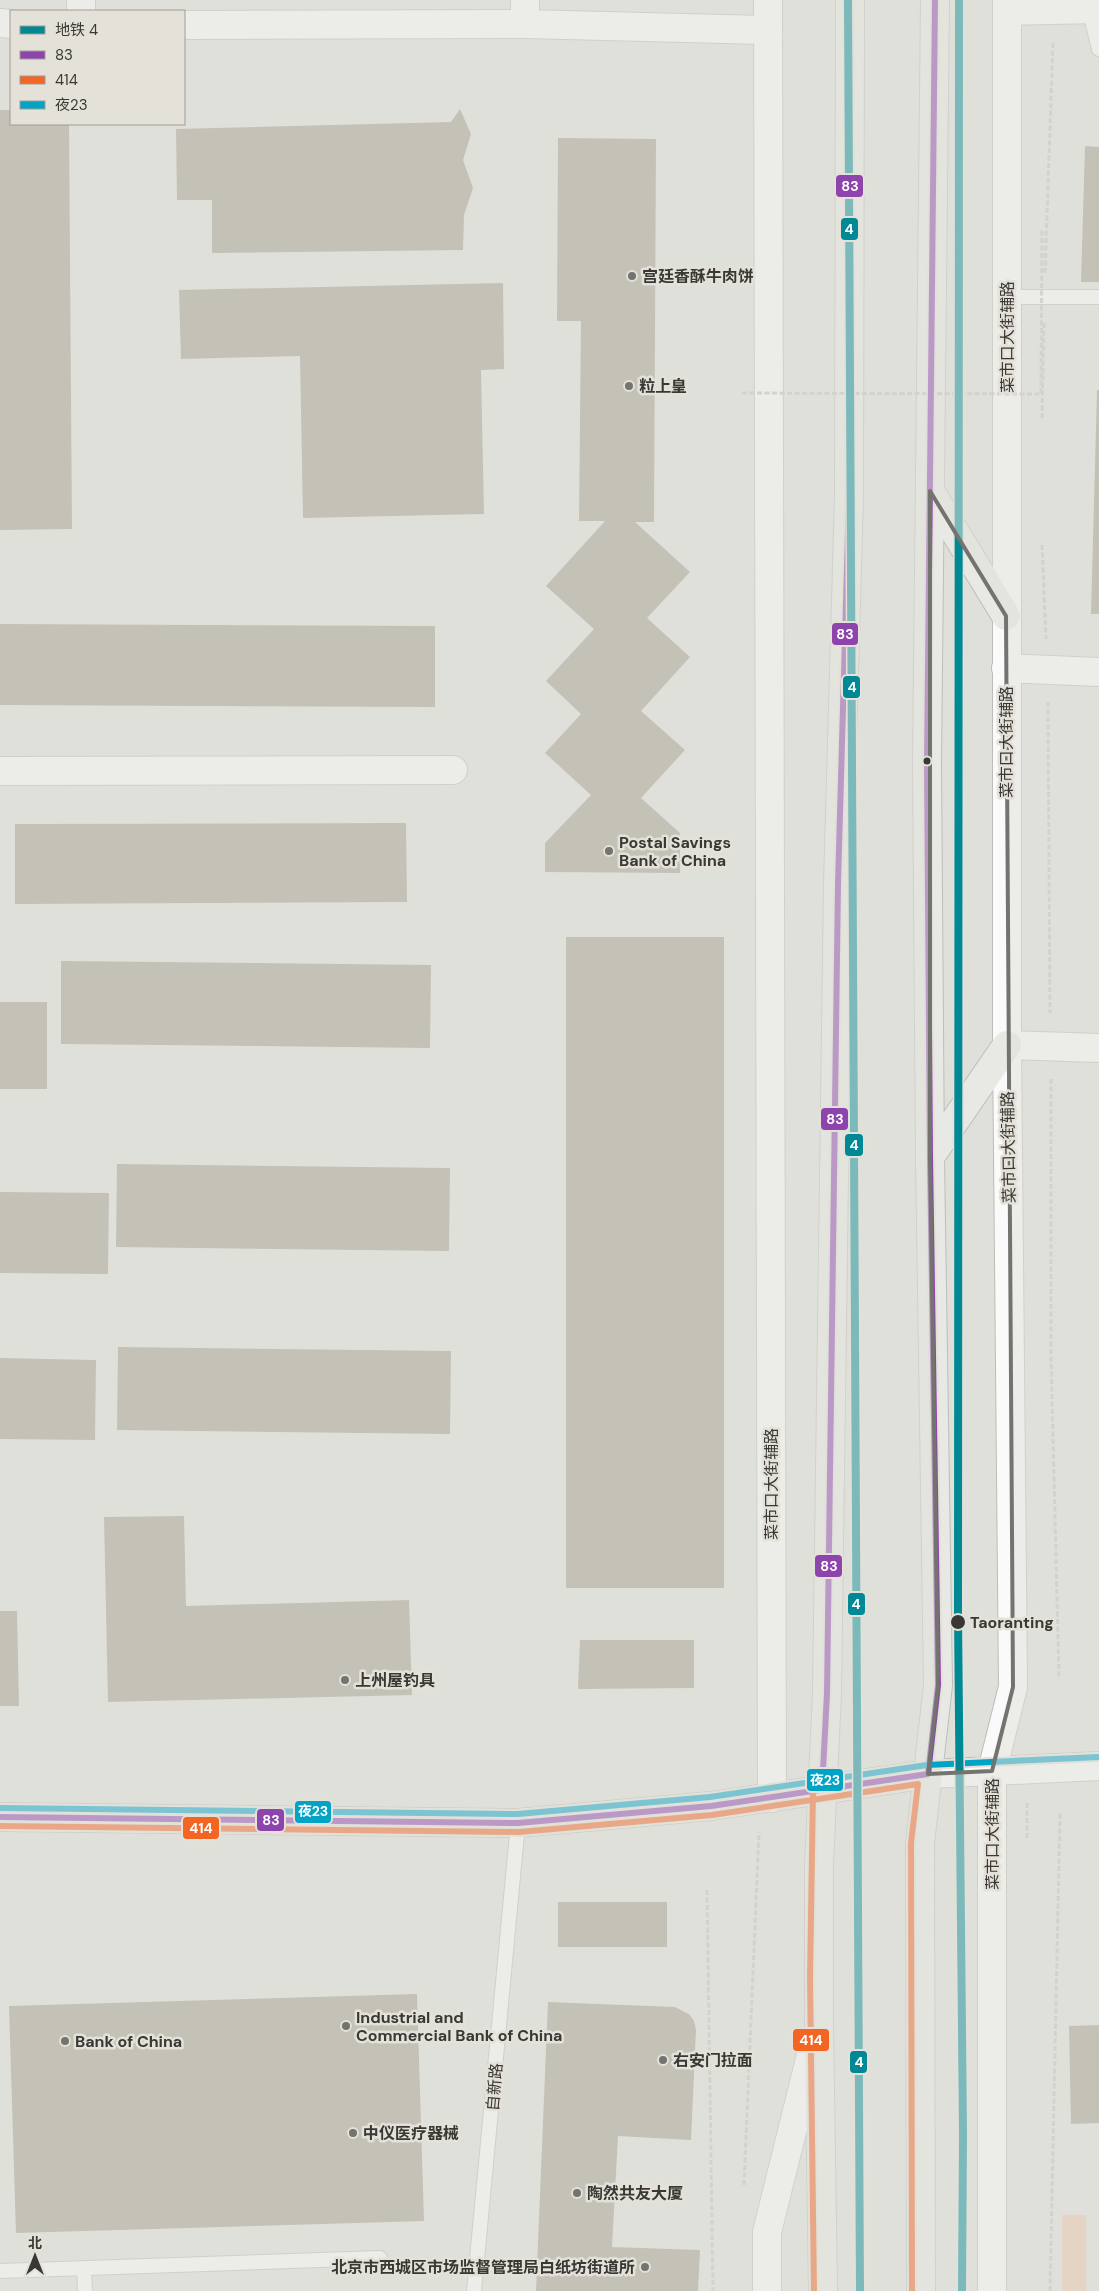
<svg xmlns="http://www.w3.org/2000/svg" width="1099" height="2291" viewBox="0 0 1099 2291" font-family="'DM Sans','Noto Sans SC',sans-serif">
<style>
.green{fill:#ecc5a9}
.building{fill:#a39b8c}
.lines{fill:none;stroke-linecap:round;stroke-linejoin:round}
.lane-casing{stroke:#bdbcb9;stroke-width:16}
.street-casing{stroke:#bdbcb9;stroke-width:30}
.secondary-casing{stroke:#bdbcb9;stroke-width:30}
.primary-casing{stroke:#bdbdbb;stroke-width:30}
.path{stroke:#c2c1bf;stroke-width:3;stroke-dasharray:5 2.5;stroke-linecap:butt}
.lane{stroke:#fafafa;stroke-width:14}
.street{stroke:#fafafa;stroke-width:28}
.secondary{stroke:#fafafa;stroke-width:28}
.primary{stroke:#e8e8e4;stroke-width:28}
.path-bridge{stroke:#c2c1bf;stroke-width:3;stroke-dasharray:5 2.5;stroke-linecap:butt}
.bus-1-casing{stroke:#e3e1d8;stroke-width:10}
.bus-2-casing{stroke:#e3e1d8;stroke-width:10}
.bus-3-casing{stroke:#e3e1d8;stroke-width:10}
.bus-1{stroke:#8e44ad;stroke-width:6}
.bus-2{stroke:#f26522;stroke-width:6}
.bus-3{stroke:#03a3c6;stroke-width:6}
.metro-1-casing{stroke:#e3e1d8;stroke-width:11}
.metro-1{stroke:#008994;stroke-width:8}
.marked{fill:none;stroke:#73736f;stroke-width:4;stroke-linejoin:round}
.poi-dot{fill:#73736f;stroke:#e3e1d8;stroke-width:2}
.bus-dot{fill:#393835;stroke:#e3e1d8;stroke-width:2}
.labels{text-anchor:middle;stroke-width:5;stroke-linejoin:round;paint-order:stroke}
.poi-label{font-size:16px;font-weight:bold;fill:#393835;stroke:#e3e1d8;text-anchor:start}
.street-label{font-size:16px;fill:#393835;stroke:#e3e1d8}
.stop-label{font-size:16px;font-weight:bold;fill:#393835;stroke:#e3e1d8;text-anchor:start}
.line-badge{stroke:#e3e1d8;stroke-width:2}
.badge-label{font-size:14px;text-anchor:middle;font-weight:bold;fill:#fff}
</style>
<rect width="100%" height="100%" fill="#e0e0db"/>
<path class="green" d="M1062,2215H1086V2291H1062Z"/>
<path class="building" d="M460,109L471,134L463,160L473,188L464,215L463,250L212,253V200H177L176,129L451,122Z
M0,110H11V124H69L72,529L0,530Z
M558,138L656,139L654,522H635L690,572L647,618L690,657L641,711L685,750L641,798L680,833V873L545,872V843L591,795L545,753L581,714L546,681L594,629L546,586L605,521H579L581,321H557Z
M1085,146L1099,147V282H1081Z
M503,283L504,369L481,370L484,514L303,518L300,356L181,359L179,290Z
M1097,390H1099V614H1091Z
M0,624L435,626V707L0,705Z
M406,823L407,902L15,904V824Z
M566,937H724V1588H566Z
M61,961L431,965L430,1048L61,1044Z
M0,1002H47V1089H0Z
M117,1164L450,1168L449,1251L116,1247Z
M0,1192L109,1193L108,1274L0,1273Z
M118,1347L451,1351L450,1434L117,1430Z
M0,1358L96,1360L95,1440L0,1439Z
M184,1516L186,1606L409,1600L412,1695L108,1702L104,1517Z
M0,1611H17L19,1706H0Z
M580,1640H694V1688L578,1689Z
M558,1902H667V1947H558Z
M417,1994L424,2221L16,2233L9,2006Z
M548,2002L675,2007L690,2015L694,2021L696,2030L691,2140L618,2136L612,2247L700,2250L698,2291H536Z
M1099,2025V2123L1071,2124L1069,2026Z"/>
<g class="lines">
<defs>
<path id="lane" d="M1089,8L1099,49
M1007,297H1099
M84,2268L85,2291
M0,2271L380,2258
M474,2291L518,1823"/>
<path id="street" d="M525,0V24
M81,11V0
M1007,11L1099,9
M0,23L11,24
M184,25L525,24L768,30
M1006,668L1099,672
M0,771L453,770
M1007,1045L1099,1048"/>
<path id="secondary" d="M768,0L772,1798
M0,1817L518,1823L711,1806L928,1774L1099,1766
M767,2291V2232L815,2039
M992,2291V1771L1013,1687L1007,1045V0"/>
<path id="primary" d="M930,491L1006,616
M930,1157L1007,1045
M823,2291L819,2023V1864L827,1693L838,884L849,496L850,0
M921,2291L920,1843L938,1685L930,1157L927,764L935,0"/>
</defs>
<use href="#lane" class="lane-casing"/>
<use href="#street" class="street-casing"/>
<use href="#secondary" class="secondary-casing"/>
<use href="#primary" class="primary-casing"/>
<path class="path" d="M1045,273L1053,42
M1042,418L1044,322
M1042,545L1046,639
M1048,702L1050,1013
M1051,1079V1357L1059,1678
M1027,1838V1802
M707,1890L713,2291
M744,2185L759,1832
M1050,2291L1060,1812"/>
<use href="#lane" class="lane"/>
<use href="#street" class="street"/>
<use href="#secondary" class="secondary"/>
<use href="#primary" class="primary"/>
<path class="path-bridge" d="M742,393L1041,394L1042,228"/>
<defs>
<path id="bus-1" d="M822,1790L827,1693L838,884L849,496L850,0
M0,1817L518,1823L711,1806L928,1774L938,1685L930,1157L927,764L935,0"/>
<path id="bus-2" d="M813,1790L810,1978L814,2291
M0,1826L519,1832L712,1815L918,1784L911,1843L912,2291"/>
<path id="bus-3" d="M0,1808L518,1814L710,1797L927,1765L1099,1757"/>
</defs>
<use href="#bus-1" class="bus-1-casing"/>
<use href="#bus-2" class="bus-2-casing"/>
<use href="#bus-3" class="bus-3-casing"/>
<use href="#bus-1" class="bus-1"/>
<use href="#bus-2" class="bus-2"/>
<use href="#bus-3" class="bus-3"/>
<defs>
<path id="metro-1" d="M848,0L860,2291
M959,0L958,1615L963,2134L962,2291"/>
</defs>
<use href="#metro-1" class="metro-1-casing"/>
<use href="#metro-1" class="metro-1"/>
</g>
<path d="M0 0H1099V2291H0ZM930,491L1006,616L1013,1687L992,1771L928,1774L938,1685L930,1157Z" fill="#e0e0db" fill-opacity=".55" fill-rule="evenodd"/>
<path class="marked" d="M930,491L1006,616L1013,1687L992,1771L928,1774L938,1685L930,1157Z"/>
<g class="poi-dot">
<circle cx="632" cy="276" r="5"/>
<circle cx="629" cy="386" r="5"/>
<circle cx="609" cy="851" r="5"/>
<circle cx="345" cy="1680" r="5"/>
<circle cx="346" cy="2026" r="5"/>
<circle cx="65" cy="2041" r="5"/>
<circle cx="663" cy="2060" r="5"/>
<circle cx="353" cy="2133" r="5"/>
<circle cx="577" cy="2193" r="5"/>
<circle cx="645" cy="2267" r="5"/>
</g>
<g class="bus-dot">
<circle cx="927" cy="761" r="4.5"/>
<circle cx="958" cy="1622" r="8"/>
</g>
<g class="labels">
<g class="poi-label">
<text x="642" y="282">宫廷香酥牛肉饼</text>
<text x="639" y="392">粒上皇</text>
<text x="619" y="848">Postal Savings<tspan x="619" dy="18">Bank of China</tspan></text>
<text x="355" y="1686">上州屋钓具</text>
<text x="356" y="2023">Industrial and<tspan x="356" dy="18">Commercial Bank of China</tspan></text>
<text x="75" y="2047">Bank of China</text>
<text x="673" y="2066">右安门拉面</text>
<text x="363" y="2139">中仪医疗器械</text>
<text x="587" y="2199">陶然共友大厦</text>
<text x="635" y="2273" text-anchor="end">北京市西城区市场监督管理局白纸坊街道所</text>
</g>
<g class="street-label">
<text transform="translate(1007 337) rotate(-90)" y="6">菜市口大街辅路</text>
<text transform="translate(1006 742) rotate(-90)" y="6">菜市口大街辅路</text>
<text transform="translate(1008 1147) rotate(-91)" y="6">菜市口大街辅路</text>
<text transform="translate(771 1484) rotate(-90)" y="6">菜市口大街辅路</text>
<text transform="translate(992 1834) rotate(-90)" y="6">菜市口大街辅路</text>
<text transform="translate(494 2087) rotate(-85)" y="6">自新路</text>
</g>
<g class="stop-label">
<text x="970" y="1628">Taoranting</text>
</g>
</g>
<g class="line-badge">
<rect x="835" y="174" width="29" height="24" rx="5" fill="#8e44ad"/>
<rect x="840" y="217" width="19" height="24" rx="5" fill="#008994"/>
<rect x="831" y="622" width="28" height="24" rx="5" fill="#8e44ad"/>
<rect x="842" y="675" width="19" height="24" rx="5" fill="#008994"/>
<rect x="820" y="1107" width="29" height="24" rx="5" fill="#8e44ad"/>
<rect x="844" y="1133" width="20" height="24" rx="5" fill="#008994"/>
<rect x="814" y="1554" width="29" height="24" rx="5" fill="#8e44ad"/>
<rect x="847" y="1592" width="19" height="24" rx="5" fill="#008994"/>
<rect x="806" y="1768" width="38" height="24" rx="5" fill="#03a3c6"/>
<rect x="294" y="1800" width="38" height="24" rx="5" fill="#03a3c6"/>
<rect x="256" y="1808" width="29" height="24" rx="5" fill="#8e44ad"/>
<rect x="182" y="1816" width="38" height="24" rx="5" fill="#f26522"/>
<rect x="792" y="2028" width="38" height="24" rx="5" fill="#f26522"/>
<rect x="849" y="2050" width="19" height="24" rx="5" fill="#008994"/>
</g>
<g class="badge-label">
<text x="850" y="191">83</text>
<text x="849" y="234">4</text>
<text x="845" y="639">83</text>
<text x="852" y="692">4</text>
<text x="835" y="1124">83</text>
<text x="854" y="1150">4</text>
<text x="829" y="1571">83</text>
<text x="856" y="1609">4</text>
<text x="825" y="1785">夜23</text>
<text x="313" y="1816">夜23</text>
<text x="271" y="1825">83</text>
<text x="201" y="1833">414</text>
<text x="811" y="2045">414</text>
<text x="859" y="2067">4</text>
</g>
<rect x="10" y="10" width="175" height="115" fill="#e3e1d8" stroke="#9f9d97"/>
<rect x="20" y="26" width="25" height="8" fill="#008994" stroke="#9f9d97"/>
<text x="55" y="35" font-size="15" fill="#393835">地铁 4</text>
<rect x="20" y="51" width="25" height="8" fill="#8e44ad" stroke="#9f9d97"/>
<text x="55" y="60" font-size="15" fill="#393835">83</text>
<rect x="20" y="76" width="25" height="8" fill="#f26522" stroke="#9f9d97"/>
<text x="55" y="85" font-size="15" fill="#393835">414</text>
<rect x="20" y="101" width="25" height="8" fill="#03a3c6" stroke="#9f9d97"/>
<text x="55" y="110" font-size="15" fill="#393835">夜23</text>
<g transform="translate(35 2256)" stroke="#e3e1d8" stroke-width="4" paint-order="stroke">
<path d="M0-4L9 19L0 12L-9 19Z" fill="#393835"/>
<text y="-8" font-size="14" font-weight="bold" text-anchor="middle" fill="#393835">北</text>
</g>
</svg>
